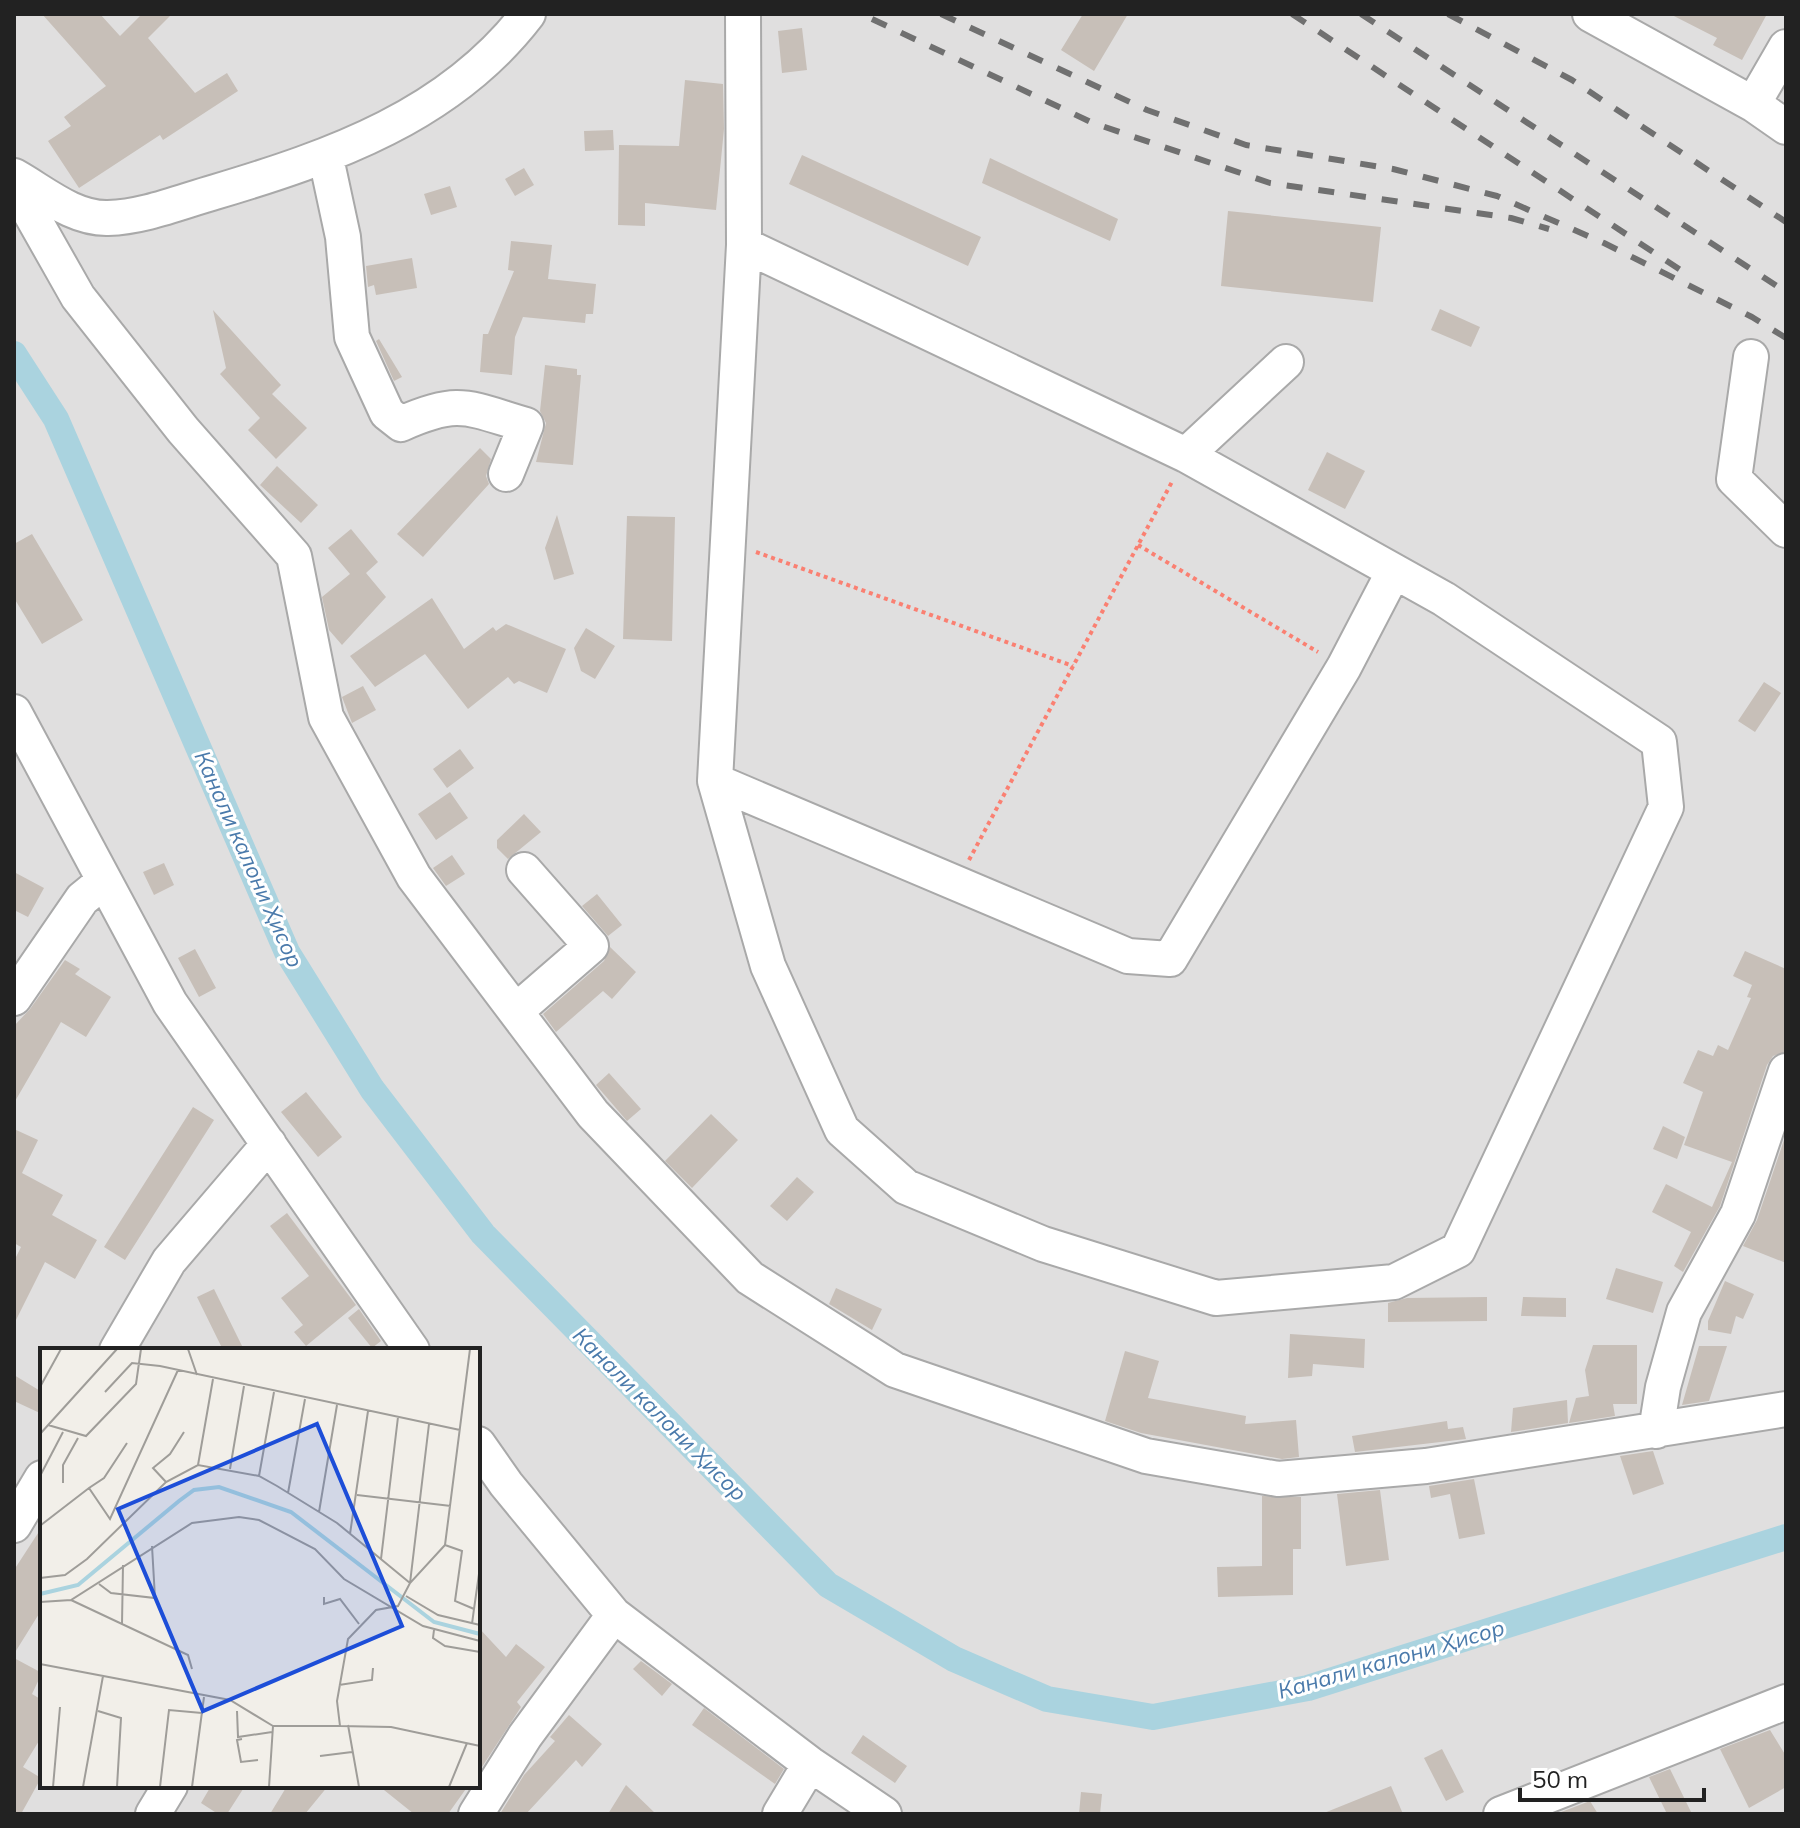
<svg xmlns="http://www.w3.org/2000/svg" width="1800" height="1828" viewBox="0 0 1800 1828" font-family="Mulish,sans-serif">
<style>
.residential{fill:#e0dfdf;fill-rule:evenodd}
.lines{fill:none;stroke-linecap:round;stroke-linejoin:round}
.canal{stroke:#aad3df;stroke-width:26}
.building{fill:#c7bfb8}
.minor-casing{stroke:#a9a9a9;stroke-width:38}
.path{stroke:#fa8072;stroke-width:4;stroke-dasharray:4 4;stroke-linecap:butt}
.minor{stroke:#fff;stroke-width:34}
.rail{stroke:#707070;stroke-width:6;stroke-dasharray:16 16;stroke-linecap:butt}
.labels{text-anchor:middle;stroke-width:6;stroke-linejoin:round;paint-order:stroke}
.water-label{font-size:22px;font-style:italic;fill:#4a7aab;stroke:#fff}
.inset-river{fill:none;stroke:#aad3df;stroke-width:4}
.inset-road{fill:none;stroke:#9f9d99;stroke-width:2}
.view{fill:#1d4ed8;fill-opacity:0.15;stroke:#1d4ed8;stroke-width:4}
.inset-edge{fill:none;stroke:#222;stroke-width:4}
</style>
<rect width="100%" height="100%" fill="#f2efe9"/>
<path class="residential" d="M14,14H1786V1814H14ZM42,1350H478V1786H42Z"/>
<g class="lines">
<path class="canal" d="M14,354L56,419L287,952L372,1089L483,1234L828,1585L954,1659L1047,1699L1153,1717L1308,1688L1786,1537"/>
</g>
<path class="building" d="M42,14H100L120,36L142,14H172L148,38L195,93L227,73L238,91L163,140L160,135L79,188L48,141L71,126L64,117L106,86Z
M1083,14H1128L1094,71L1061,50Z
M1670,14H1767L1742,60L1713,45L1717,38Z
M802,28L807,70L782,73L778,31Z
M685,80L723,84L724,129L716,210L645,203V226L618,225L619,145L679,146Z
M613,130L614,150L585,151L584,131Z
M802,155L981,237L968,266L789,184Z
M990,158L1118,219L1110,241L982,183Z
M524,168L534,185L515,196L505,179Z
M450,186L457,207L431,215L424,194Z
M1228,211L1381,227L1373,302L1221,286Z
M511,241L552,245L548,279L596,284L593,314H586L585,323L523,317L515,337L512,375L480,372L483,334H488L514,271L508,270Z
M412,258L417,288L376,295L374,285L368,287L366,266Z
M1440,309L1480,327L1471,347L1431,330Z
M213,310L281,385L272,394L307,428L276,459L248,430L260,418L220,374L226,368Z
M379,339L402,377L394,381L376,341Z
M545,365L577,369V375H581L573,465L536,462L546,423L540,411Z
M480,448L491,459L486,476L489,484L423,557L397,534Z
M1327,452L1365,471L1345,509L1308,490Z
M277,466L318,505L301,523L260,485Z
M557,515L574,574L554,580L545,548Z
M627,516L675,517L672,641L623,639Z
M351,529L378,562L366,573L386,597L342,645L329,630L322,597L350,574L328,548Z
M32,534L83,620L42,644L14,598V544Z
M432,598L464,649L493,627L496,631L506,624L566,649L547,693L519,681L514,684L508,677L468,709L425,654L375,687L350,656Z
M586,628L615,646L595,679L581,671L574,648Z
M1764,682L1781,693L1755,732L1738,721Z
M363,686L376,710L352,723L342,697Z
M460,749L474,768L447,788L433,769Z
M450,792L468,818L436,840L418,814Z
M524,814L541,832L508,859L497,848V840Z
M452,855L465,874L446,886L433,868Z
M164,863L174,885L154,895L143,872Z
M14,872L44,888L28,917L14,910Z
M597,894L622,925L608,936L582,906Z
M610,947L636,972L612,999L603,991L556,1032L543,1014L604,961Z
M195,949L216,988L199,997L178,958Z
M1745,951L1786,969V1052L1773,1056L1767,1065L1720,1206L1683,1272L1674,1266L1691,1232L1652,1212L1666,1184L1712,1207L1732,1162L1684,1145L1703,1092L1683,1083L1698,1050L1713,1056L1718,1045L1728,1050L1751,998L1747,997L1752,985L1733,976Z
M65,960L80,969L75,974L111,997L86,1037L61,1022L14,1103V1026L30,1009Z
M609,1073L641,1109L627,1121L596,1085Z
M306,1092L342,1137L318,1157L281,1112Z
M193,1107L214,1120L125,1260L104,1247Z
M711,1114L738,1140L692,1188L665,1161Z
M1663,1126L1685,1137L1677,1159L1653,1149Z
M14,1129L38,1140L22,1173L63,1195L52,1215L97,1240L75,1279L45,1262L14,1324V1261L21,1247L14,1243Z
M1786,1134V1263L1743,1246L1757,1220Z
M797,1177L814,1192L787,1221L770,1206Z
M287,1213L356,1305L306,1346L294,1332L303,1325L281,1298L309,1276L270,1226Z
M1616,1268L1663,1282L1653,1313L1606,1299Z
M1725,1281L1754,1294L1743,1319L1736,1316L1731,1334L1708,1330V1321Z
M836,1288L882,1309L872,1330L829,1304Z
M214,1289L244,1350H223L197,1297Z
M1487,1297V1321L1388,1322V1303L1407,1298Z
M1523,1297L1566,1298V1317L1521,1316Z
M359,1309L381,1341L372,1348L348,1318Z
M1290,1334L1365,1339L1364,1368L1313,1364L1312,1376L1288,1378Z
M1593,1345H1637V1404H1613L1615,1416L1569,1423L1576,1398L1589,1396L1585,1370Z
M1699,1346H1727L1709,1401L1682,1405Z
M1125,1351L1159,1361L1148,1398L1246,1416L1245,1424L1296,1420L1299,1457L1282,1459L1141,1433L1105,1421Z
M14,1375L42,1392V1414L14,1401Z
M1567,1400L1568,1423L1511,1432L1513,1408Z
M1447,1421L1448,1429L1463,1427L1466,1439L1355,1452L1352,1436Z
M1653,1451L1664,1484L1633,1495L1620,1456Z
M1474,1479L1485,1534L1459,1539L1450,1494L1431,1498L1429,1486Z
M1380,1490L1389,1560L1346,1566L1337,1494Z
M1262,1496L1301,1497V1549H1293V1595L1218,1597L1217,1567L1262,1566Z
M42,1527V1609L14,1654V1570Z
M478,1627L506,1657L516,1644L545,1667L517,1702L521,1707L478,1773Z
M14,1658L42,1673L32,1694L42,1700V1736L23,1767L41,1778L21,1814H14Z
M641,1661L672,1684L662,1696L633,1669Z
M704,1708L784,1769L775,1784L692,1725Z
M569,1715L602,1744L582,1767L576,1760L526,1814H500L524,1775L555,1741L550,1737Z
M1770,1730L1786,1756V1787L1749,1808L1720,1749Z
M863,1735L907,1766L895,1783L851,1753Z
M1442,1749L1464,1792L1446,1801L1424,1758Z
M1670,1769L1692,1814H1667L1649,1777Z
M626,1785L656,1814H608Z
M211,1786H245L227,1814H218L201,1803Z
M287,1786H328L305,1814H270Z
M379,1786H468L448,1814H414Z
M1391,1786L1403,1814H1324V1813Z
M1081,1792L1102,1794L1100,1814H1079Z
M1590,1801L1598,1814H1556Z"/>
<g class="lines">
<defs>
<path id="minor" d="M743,14L744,245
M1590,14L1753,104L1786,127
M1753,104L1786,47
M326,158L343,237L352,337L387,413L401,424C459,398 468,408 526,425L506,474
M14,176C43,192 73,219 108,218C144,217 180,202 215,192C332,157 450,116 528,14
M14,184L78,297L183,430L294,556L326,717L414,877L593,1114L750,1278L895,1370L1146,1456L1278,1479L1426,1466L1786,1409
M1751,357L1734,479L1786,530
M1186,455L1286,362
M14,712L170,1003L412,1350
M715,781L768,966L842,1130L906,1187L1043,1244L1216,1298L1394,1282L1458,1250L1666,807L1659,742L1444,599L1186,455L744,245L715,781L1128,956L1170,959L1344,667L1394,571
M14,998L82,899L104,881
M516,1011L591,946L524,870
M117,1350L169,1261L269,1144
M1656,1431L1663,1387L1684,1312L1738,1214L1786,1071
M478,1444L506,1484L614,1615L810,1764L884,1814
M14,1525L42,1478
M153,1814L170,1786
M476,1814L525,1736L614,1615
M780,1814L810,1764
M1501,1814L1786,1702"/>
</defs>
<use href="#minor" class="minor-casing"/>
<path class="path" d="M1138,545L1318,652
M756,552L1073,666
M969,860L1173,480"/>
<use href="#minor" class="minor"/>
<path class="rail" d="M941,14L1147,110L1246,145L1393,169L1497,196L1604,243L1752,317L1786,338
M1292,14L1688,275
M1361,14L1786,292
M1448,14L1572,80L1786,222
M872,19L1093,123L1270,183L1511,218L1549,229"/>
</g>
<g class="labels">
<g class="water-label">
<text transform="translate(249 859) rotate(66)" y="8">Канали калони Ҳисор</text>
<text transform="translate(660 1414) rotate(45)" y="8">Канали калони Ҳисор</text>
<text transform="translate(1391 1659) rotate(-16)" y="8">Канали калони Ҳисор</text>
</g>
</g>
<g transform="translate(40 1348)">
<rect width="440" height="440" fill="#f2efe9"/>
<path class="inset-river" d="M0,246L38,237L139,153L154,142L179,139L251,164L394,274L440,286"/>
<path class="inset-road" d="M148,1L157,27M0,39L21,1M65,44L92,15L120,18L420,82M8,77L46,88L96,36L101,1M0,86L77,1M87,95L64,130L49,140L70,171L138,22M158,117L173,31M190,121L204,38M0,128L23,84M219,128L234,44M126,134L113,120L130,106L144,84M23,135V117L38,90M248,145L265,51M317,147L411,158M279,164L297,57M1,177L49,140M310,186L328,63M405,197L422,203L415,253L434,261L432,276M341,211L358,69M0,230L25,227L47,211L126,134L158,117L219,128L237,138L297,175L370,235M370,235L389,76M59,236L71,245L115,250L112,198M366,248L398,267L440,277M284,249V256L300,251L319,276M31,252L148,307L152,321M0,254L31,252L152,175L199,169L219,172L275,201L304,231L383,278L440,293M434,261L440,219M82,276L83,217M394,282L393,290L405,298L440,304M0,316L190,352L233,378M299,337L332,332L333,320M58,363L81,370L77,439M197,363L198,389L232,384M308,377L319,439M300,378L351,379L440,398M202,391L197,392L201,414L218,412M280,408L312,404M13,439L20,359M43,439L63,328M120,439L129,362L162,365M152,439L164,349M229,439L233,378H300L297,353L308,291L336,262L358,258L370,235L405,197L430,1M409,439L427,395"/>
<path class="view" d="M277,76L362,278L163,363L78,161Z"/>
<rect width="440" height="440" class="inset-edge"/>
</g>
<rect width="1800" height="1828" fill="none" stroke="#222222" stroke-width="32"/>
<path d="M1520 1788v12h184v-12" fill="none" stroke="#222222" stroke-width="4"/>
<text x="1532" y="1788" font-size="24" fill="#222222" stroke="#ffffff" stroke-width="6" paint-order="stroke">50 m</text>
</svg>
